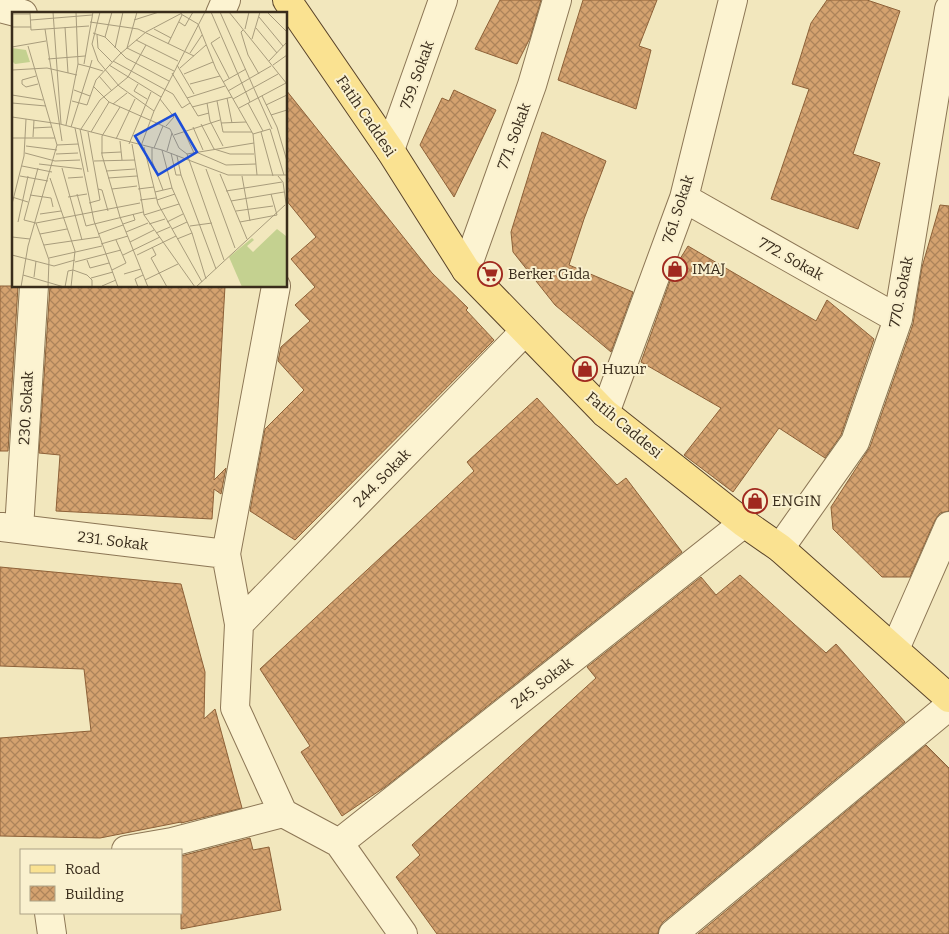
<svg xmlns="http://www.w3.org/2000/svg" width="949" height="934" viewBox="0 0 949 934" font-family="Bitter,serif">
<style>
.building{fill:url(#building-cross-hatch);stroke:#8d6138}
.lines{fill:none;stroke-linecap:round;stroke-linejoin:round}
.minor-casing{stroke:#8c7655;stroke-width:30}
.major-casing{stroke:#59432a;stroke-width:30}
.minor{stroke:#fcf3d1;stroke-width:28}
.major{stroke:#fae291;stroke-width:28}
.labels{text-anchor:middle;stroke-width:4;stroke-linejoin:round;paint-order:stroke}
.street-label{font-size:15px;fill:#392c1b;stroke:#f9f0ce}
.poi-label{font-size:15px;fill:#392c1b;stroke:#f9f0ce;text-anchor:start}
.inset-road{fill:none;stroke:#a89c7c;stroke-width:1}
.view{fill:#1d4ed8;fill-opacity:0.15;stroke:#1d4ed8;stroke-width:2.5}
.inset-edge{fill:none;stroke:#392c1b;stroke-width:2.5}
</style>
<defs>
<pattern id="building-cross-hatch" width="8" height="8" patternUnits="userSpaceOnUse" patternTransform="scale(1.25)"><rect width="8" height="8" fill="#d4a26f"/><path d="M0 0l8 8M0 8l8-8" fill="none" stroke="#ad845a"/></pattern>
</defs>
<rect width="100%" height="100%" fill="#f2e7bd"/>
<path class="building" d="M500,0H541L530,38L517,64L475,49Z
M583,0H657L639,46L651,50L636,109L558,80Z
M827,0H867L900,11L853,154L880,163L858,229L771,199L809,89L792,84L811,23Z
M286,90L432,273L468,308L466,310L494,340L295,540L250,511L265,429L304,390L278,361L281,347L310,321L295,305L315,287L291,259L316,237L286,200Z
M454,90L496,110L454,197L420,145L442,98L449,101Z
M542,132L606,161L584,219L569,265L633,292L611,352L555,305L513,252L511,232Z
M940,205L949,206V511L940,513L935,520L910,577H882L833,529L831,507L870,447L913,324L922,267Z
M688,246L816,321L827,300L874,339L841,435L825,458L779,428L733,492L684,455L721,408L641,362L675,267Z
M0,286H18L8,451H0Z
M50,286H225L214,480L226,468L221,494L214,489L212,519L56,511L60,455L39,453Z
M537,398L617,485L626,478L682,552L385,787L342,816L301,752L310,746L260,669L474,471L467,462Z
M0,567L181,584L205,672L204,719L215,709L242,808L181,823V822L100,838L0,836V738L91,731L84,669L0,666Z
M740,575L826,653L836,644L905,722L663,922L659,928L658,934H437L396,877L420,855L412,845L596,678L587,667L701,577L716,595Z
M926,745L949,768V934H698Z
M250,838L253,850L269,847L281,910L181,929V856Z"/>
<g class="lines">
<defs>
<path id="minor" d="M0,8L23,14
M220,14L226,0
M390,150L443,0
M684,198L898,319
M466,270L532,85L557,0
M276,286L226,554L239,624L235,708L283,813L339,843L403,934
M605,413L684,198L733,0
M2,527L226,554
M19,529L34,286
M780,548L855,442L898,319L949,9
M239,624L525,331
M895,649L949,526
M339,843L744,523
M126,850L172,842L283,813
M49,913L52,934
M673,934L949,706"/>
<path id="major" d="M287,0L390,150L466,270L605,413L744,523L780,548L949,698"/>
</defs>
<use href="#minor" class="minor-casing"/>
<use href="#major" class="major-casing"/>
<use href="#minor" class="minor"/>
<use href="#major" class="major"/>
</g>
<defs>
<symbol id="shop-ring" viewBox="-11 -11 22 22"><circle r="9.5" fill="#f9f0ce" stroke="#a0291f" stroke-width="1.5"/><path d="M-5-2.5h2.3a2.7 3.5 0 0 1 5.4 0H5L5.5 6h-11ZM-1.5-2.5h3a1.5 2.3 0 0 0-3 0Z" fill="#a0291f"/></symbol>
<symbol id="supermarket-ring" viewBox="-11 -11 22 22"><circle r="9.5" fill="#f9f0ce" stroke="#a0291f" stroke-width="1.5"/><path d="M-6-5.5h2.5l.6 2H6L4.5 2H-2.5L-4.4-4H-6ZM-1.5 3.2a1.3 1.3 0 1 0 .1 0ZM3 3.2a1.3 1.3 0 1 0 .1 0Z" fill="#a0291f"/></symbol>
</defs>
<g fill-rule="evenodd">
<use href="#shop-ring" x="661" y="255" width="28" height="28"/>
<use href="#supermarket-ring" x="476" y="260" width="28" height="28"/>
<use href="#shop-ring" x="571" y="355" width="28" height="28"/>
<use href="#shop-ring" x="741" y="487" width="28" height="28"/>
</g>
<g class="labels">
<g class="street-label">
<text transform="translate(417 75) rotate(-70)" y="5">759. Sokak</text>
<text transform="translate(366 116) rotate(56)" y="5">Fatih Caddesi</text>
<text transform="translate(514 136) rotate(-70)" y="5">771. Sokak</text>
<text transform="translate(678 209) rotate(-72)" y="5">761. Sokak</text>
<text transform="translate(791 259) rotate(29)" y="5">772. Sokak</text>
<text transform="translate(901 292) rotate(-79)" y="5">770. Sokak</text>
<text transform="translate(26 408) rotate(-87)" y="5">230. Sokak</text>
<text transform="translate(624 425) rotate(40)" y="5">Fatih Caddesi</text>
<text transform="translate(382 478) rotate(-46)" y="5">244. Sokak</text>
<text transform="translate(113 541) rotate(7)" y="5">231. Sokak</text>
<text transform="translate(542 683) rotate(-38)" y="5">245. Sokak</text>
</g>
<g class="poi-label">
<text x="692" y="274">IMAJ</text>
<text x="508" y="279">Berker Gıda</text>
<text x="602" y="374">Huzur</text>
<text x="772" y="506">ENGIN</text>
</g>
</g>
<g transform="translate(12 12)">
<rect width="275" height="275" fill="#f2e7bd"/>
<path d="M0,36L14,38L18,50L3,52L0,49ZM265,217L274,224L275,275H230L217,245L240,226L242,228L235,234L241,240Z" fill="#c4d190"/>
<path class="inset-road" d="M18,0L19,18L77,14M41,0L49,112M88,0L80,32L86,49L107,74L142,99M125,0L115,36L162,59M199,0L238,90M208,0L260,117M217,0L275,72M255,0L275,20M1,2H18M169,2L186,12L204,57L241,122L245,163M247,5L271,34M19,8L80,3M122,8L147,0M78,10L126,17L182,44M167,10L173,14L181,0M0,15H19M53,15L56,61M244,16L265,41M33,17L50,129M142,17L159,26M233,17L237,0M231,18L229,20L236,43L247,62M81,21L93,25L114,46L157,69M85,23L86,36L100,50M93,25L100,0M208,25L199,31L217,66M240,27L248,0M124,28L166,49M156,32L170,3M0,35L34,29M103,36L111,0M178,41L190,23M36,47L73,44M80,48L78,55L91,59M101,49L161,82L170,96L178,91M257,49L275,30M72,52L81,0M97,53L149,85M165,53L182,82M261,53L275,43M168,56L194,33M0,58L35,56L65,63M160,61L186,104L197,101M172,62L201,50M24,64L10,68V72L14,75L26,72M87,64L100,79M211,70L234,57M126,72L122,79L135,87M178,72L208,64M81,74L97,90L158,117L167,136L175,142L242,131M62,78L78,84M216,79L259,54M0,83L31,88M250,84L265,115L275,149M175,86L213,74M215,86L220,111M148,87L162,105L154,114M221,87L266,62M60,89L75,93L84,68L108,42L134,20L170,1M205,89L211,120H240M0,91L34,94M195,91L198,109L211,134M236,91L251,119M101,92L115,81M254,93L275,83M108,95L90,124V143L108,205L136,275M180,95L220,85M227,96L274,71M259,103L275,98M0,105L48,112L150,138L216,163H275M209,111L234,110M189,112L202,137L218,142H242M54,113L66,52L64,0M59,115L78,55L66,52M181,115L191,138M21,116L40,115M63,116L82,209L106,275M68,117L76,160M69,117L88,88L116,65L134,33M258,117L272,163M172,119L182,141M76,120L88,188L77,191M79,120L97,90M249,120L261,164M241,122L258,117M162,123L208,108M21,125L22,108M0,126H43M104,127L123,87M108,129L110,148M117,132L139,80M120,132L132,203L183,275M45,133L66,132M14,134L45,138M129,134L142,99L193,0M132,135L146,192L190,270M140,136V149L151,178M142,136L151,114M150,138L160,176L180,221L194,267M155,139L160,121M184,140L214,153L244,152M13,141L43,149L68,148M89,141L109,140M159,141L164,163H169M44,142L66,141M175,142L212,248M165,144L169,163L204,257M82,149L123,148M27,152L70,157M10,154L40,160M50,156L70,228M194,157L223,236M94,159L123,157M208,162L235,227M8,164L36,169M230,164L238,209M266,164L271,170L275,198M38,166L63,239L59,275M56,166L71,165M96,166L125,164M86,177L90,178L96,199M100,177L125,174M126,177L142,175M214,179L270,170M143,180L160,176M65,182L74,214L131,200M18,183L39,186L41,195M0,185L16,190M56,185L75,182M128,188L144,186M145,188L163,182M219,189L272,180M0,192L12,144L14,107M224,199L261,194M28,202L49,199M132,203L167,192M12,208L24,211L128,191M12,208L26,156M6,210L16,164M155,210L171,202M228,210L265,203L259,182M24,211L37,248L36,275M111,212L123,208L121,202M137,212L153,207M178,214L200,211M160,217L175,210M114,220L136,211M144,221L158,215M28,222L55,217M86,222L111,213M0,225L18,227M165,227L180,221M118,230L142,218M89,232L116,224M32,233L87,225M140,235L144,243L139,246L155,275M0,243L42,254L63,248M111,243L148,225M125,243L164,224M37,246L90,234M75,248L78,256L97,251M63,250L109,238M100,258L114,251L104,228M112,262L129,257M11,263L52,275M22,265L24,249M79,266L101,260M133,268L166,252M90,274L104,268M9,275L16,234L45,133L16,34M53,275L56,259L61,258L75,263L80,268V275M126,275L123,267L131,263M184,275L273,193"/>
<path class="view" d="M163,102L185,140L146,163L123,124Z"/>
<rect width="275" height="275" class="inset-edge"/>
</g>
<rect x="20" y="849" width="162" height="65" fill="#f9f0ce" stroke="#aca286"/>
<rect x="30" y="865" width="25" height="8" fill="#fae291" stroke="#aca286"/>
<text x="65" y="874" font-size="15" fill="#392c1b">Road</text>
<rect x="30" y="886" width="25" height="15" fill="url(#building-cross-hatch)" stroke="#aca286"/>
<text x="65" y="899" font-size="15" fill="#392c1b">Building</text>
</svg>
